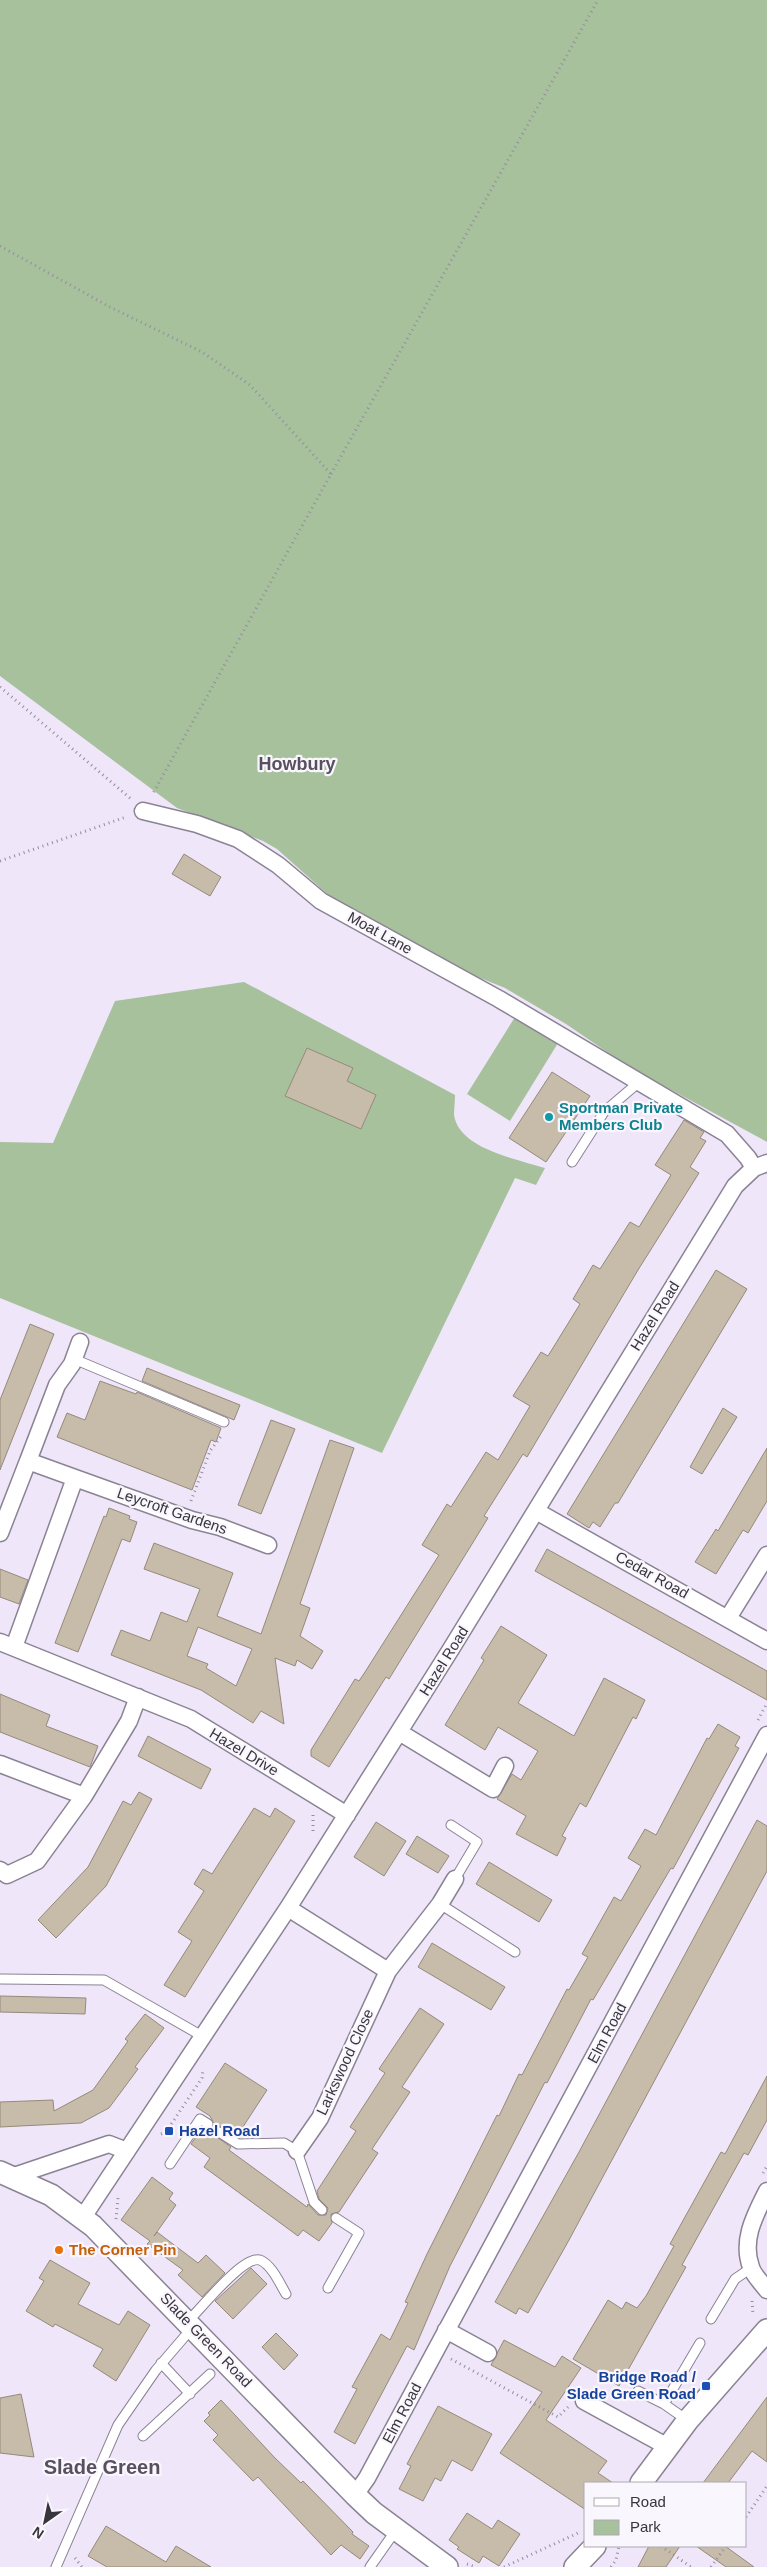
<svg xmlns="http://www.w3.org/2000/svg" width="767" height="2567" viewBox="0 0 767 2567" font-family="Arial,sans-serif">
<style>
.green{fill:#a7c19d}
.building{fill:#c7bbaa;stroke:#958a7a;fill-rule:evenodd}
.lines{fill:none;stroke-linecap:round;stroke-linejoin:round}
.service-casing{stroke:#8b8394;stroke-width:11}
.minor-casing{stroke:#8b8394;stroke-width:19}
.tertiary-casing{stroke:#8b8394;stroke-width:24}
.path{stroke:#948e9c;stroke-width:3;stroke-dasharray:1 4;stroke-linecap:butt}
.service{stroke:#fff;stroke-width:9}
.minor{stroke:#fff;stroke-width:16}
.tertiary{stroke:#fff;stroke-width:21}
.culture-dot{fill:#0f9aa8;stroke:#faf6fe;stroke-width:2}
.transit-dot{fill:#1a4fb4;stroke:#faf6fe;stroke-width:2}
.food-dot{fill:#e8710a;stroke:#faf6fe;stroke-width:2}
.labels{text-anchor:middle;stroke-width:4.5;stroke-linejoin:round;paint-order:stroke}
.street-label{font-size:15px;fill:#38353c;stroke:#faf6fe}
.culture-label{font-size:15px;font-weight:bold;fill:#0d838f;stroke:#faf6fe;text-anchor:start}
.transit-label{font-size:15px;font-weight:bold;fill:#164399;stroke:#faf6fe;text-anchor:start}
.food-label{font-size:15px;font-weight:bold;fill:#c56008;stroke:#faf6fe;text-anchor:start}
.quarter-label{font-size:18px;font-weight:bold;fill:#57505f;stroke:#faf6fe}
.district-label{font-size:20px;font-weight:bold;fill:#57505f;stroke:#faf6fe}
</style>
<rect width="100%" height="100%" fill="#efe6fa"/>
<path class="green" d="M0,0H767V1142L629,1067L566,1024L505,988L441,962L334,900L277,849L263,841L177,808L0,676Z
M244,982L455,1095C455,1102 454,1109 454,1115C459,1149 517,1159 545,1168L536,1185L515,1178L382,1453L0,1298V1142L53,1143L115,1001Z
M515,1017L558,1043L510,1121L467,1094Z"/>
<path class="building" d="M184,854L221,877L210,896L172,874Z
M307,1048L353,1068L347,1081L376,1095L361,1129L285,1096Z
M552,1072L590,1096L546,1162L509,1138Z
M684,1120L704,1132L700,1138L706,1141L690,1167L699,1173L638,1270L527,1457L523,1454L484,1516L488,1518L389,1679L386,1677L329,1767L311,1756V1750L355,1679L359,1681L365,1672L439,1555L422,1545L447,1504L451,1507L486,1452L498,1460L530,1406L513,1396L541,1352L548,1356L580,1304L573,1299L593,1265L600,1269L630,1222L639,1227L671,1175L655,1165Z
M716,1270L747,1289L618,1503H615L600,1527L593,1522L589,1528L567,1514Z
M30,1324L54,1334L0,1470V1400Z
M147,1368L240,1405L234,1420L142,1381Z
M100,1381L136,1394L137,1392L221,1428L216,1442L211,1440L192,1490L57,1437L67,1413L85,1420Z
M723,1408L737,1417L702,1474L690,1467Z
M271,1420L295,1429L261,1514L238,1505Z
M330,1440L354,1448L300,1604L310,1608L300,1636L323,1651L312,1669L297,1660L295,1666L275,1658L284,1724L261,1711L253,1723L201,1690L111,1655L121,1630L150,1641L161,1612L187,1622L200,1589L144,1569L154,1543L233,1573L217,1616L261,1634ZM198,1627L252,1649L236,1686L206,1668L208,1664L187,1656Z
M767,1448V1501L748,1533L743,1530L716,1574L695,1562L716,1529L718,1531Z
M109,1508L130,1516L129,1519L137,1522L130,1542L122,1539L78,1652L55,1643L104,1516L106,1517Z
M547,1549L767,1671V1700L535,1571Z
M0,1569L28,1580L19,1604L0,1597Z
M501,1626L547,1655L518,1703L574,1736L604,1678L645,1700L636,1719L633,1717L586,1807L580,1803L562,1836L566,1838L557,1856L516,1834L526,1816L497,1799L512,1774L521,1780L538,1751L498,1727L485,1750L445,1725L484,1660L481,1658Z
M0,1694L50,1715L46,1726L98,1746L90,1767L0,1732Z
M718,1724L740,1737L735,1746L739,1748L673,1869L671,1868L593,2000L591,1999L547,2083L545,2082L450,2266L414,2350L407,2346L355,2444L334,2432L357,2389L352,2387L381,2334L390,2340L408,2303L405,2302L427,2254L497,2115L499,2116L519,2074L522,2075L567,1989L569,1990L588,1957L582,1954L614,1897L621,1901L641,1866L628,1858L645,1829L656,1835L707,1738L709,1739Z
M148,1736L211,1769L201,1789L138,1756Z
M139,1792L152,1799L106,1886L56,1938L38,1920L88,1867L123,1801L131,1805Z
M254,1808L270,1817L275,1808L295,1821L185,1997L164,1985L192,1941L178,1932L204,1891L194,1884L203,1869L212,1874Z
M757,1820L767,1826V1871L569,2240L528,2313L519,2308L516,2314L495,2302L579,2152Z
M376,1822L406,1841L384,1876L354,1857Z
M417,1836L449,1856L438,1873L406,1854Z
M489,1862L552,1900L539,1922L476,1884Z
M432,1943L505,1987L491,2010L418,1967Z
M0,1996L86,1998L85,2014L0,2012Z
M420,2008L444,2024L402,2087L410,2092L372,2149L378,2153L339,2212L331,2214L332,2223L319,2241L303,2230L298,2236L204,2167L210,2158L191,2144L202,2128L210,2130L214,2124L210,2116L196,2107L225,2063L267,2090L237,2136L219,2126L214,2129V2135L231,2147L229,2150L307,2207L308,2204L318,2215H326L328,2208L319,2199L317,2191L356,2131L350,2127L385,2073L379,2069Z
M145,2014L164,2028L135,2067L138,2069L109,2108L81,2123L0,2127V2102L53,2100L54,2111L93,2090L128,2041L125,2039Z
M767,2076V2120L748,2155L744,2153L682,2265L686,2267L619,2386L573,2359L608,2300L622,2309L626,2302L637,2308L646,2296L674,2246L670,2244L721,2152L725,2154Z
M152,2177L173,2193L169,2199L176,2205L154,2236L157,2232L198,2263L206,2255L225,2273L202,2297L178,2275L183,2270L147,2244L150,2241L121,2220Z
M50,2260L90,2283L78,2304L119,2325L128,2311L150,2325L116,2381L93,2366L103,2349L55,2324L53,2327L26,2311L44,2281L39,2278Z
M251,2268L267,2284L233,2319L215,2301Z
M276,2333L298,2355L284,2370L262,2347Z
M504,2340L555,2367L562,2356L581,2368L546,2420L607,2461L598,2473L613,2483H586V2510L500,2453L542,2392L491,2365Z
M21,2394L23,2403L34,2457L0,2453V2398Z
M767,2397V2462L752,2451L728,2483H703Z
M221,2400L275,2458L301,2483L303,2481L353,2532L352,2534L369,2546L360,2559L341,2545L331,2555L258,2477L253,2481L213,2440L218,2435L204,2421L210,2415L208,2413Z
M438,2406L492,2434L472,2471L452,2460L441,2481L435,2478L423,2501L399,2489L411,2466L407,2464Z
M467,2513L492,2529L498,2520L520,2534L499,2566L483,2556L479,2563L457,2549L459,2547L449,2540Z
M106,2526L166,2562L176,2546L211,2567H107L88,2556Z
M649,2546H680L666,2567H638Z
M696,2546H725L754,2567H726Z"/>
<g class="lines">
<defs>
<path id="service" d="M572,1162L604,1112L638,1083
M74,1359L224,1422
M451,1825L477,1842L455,1879
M440,1904L515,1952
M0,1979L104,1980L202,2036
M219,2132L238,2144L284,2143L297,2151L314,2202L322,2210
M170,2164L200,2119L208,2124
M328,2288L359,2233L336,2218
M711,2319L735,2279L751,2268
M188,2321C201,2309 243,2255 260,2260C272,2265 280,2284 286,2294
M161,2363L190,2394
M638,2391L664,2404
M687,2420L664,2404L700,2343
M143,2436L210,2374
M56,2567L118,2425L156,2370L192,2328
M370,2567L396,2530"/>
<path id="minor" d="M143,811L197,824L238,839L278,865L321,901L499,999L727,1134L748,1158L754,1168
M75,1478L28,1461L57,1385L72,1364L80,1342
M536,1511L767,1641
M0,1533L28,1461
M728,1618L767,1555
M0,1642L191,1719L347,1815
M14,1647L75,1478L192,1520L220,1527L268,1545
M399,1732L493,1789L505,1766
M0,1764L84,1796
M0,1870L7,1875L37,1861L84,1796L129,1721L138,1697
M288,1908L388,1971
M297,2151L320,2118L388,1971L440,1904L455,1879
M11,2177L109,2144L127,2151
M767,2191C755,2215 741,2240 751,2267C753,2275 762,2283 767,2290
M83,2217L288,1908L451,1649L735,1186L754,1168L767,1163
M446,2330L488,2353
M584,2401L668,2447
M355,2495L367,2478L767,1735"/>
<path id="tertiary" d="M0,2172L51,2195L93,2226L355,2495L374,2513L447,2567
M641,2483L688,2420L767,2330
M575,2567L595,2546"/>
</defs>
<use href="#service" class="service-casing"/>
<use href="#minor" class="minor-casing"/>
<use href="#tertiary" class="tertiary-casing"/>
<path class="path" d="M0,246L110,307L202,352L250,385L331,474L152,795
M331,474L598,0
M0,687L131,799
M0,861L126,817
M191,1501L210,1451L222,1435
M758,1720L767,1703
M313,1815V1832
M161,2134L166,2132L202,2078L203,2069
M763,2173L767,2166
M116,2219L118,2198
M752,2301L753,2315
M451,2359L558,2417L568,2407
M746,2517L767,2486
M661,2546L691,2567
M75,2558L82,2567
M467,2564L476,2567
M504,2567L578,2533
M611,2567L616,2560L619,2546
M711,2567L726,2546"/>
<use href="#service" class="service"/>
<use href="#minor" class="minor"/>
<use href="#tertiary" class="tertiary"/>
</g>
<circle class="culture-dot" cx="549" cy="1117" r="5"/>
<g class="transit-dot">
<rect x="164" y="2126" width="10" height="10" rx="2.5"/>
<rect x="701" y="2381" width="10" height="10" rx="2.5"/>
</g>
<circle class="food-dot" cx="59" cy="2250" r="5"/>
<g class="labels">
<g class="street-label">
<text transform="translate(380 933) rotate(29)" y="5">Moat Lane</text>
<text transform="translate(655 1316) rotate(-58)" y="5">Hazel Road</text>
<text transform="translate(172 1511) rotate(19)" y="5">Leycroft Gardens</text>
<text transform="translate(652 1575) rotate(29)" y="5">Cedar Road</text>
<text transform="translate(444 1661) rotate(-58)" y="5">Hazel Road</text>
<text transform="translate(244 1752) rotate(31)" y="5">Hazel Drive</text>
<text transform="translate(607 2033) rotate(-62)" y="5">Elm Road</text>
<text transform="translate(345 2062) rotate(-65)" y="5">Larkswood Close</text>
<text transform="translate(206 2340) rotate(46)" y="5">Slade Green Road</text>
<text transform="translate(402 2413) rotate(-62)" y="5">Elm Road</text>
</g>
<g class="culture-label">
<text x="559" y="1113">Sportman Private<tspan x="559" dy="17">Members Club</tspan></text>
</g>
<g class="transit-label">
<text x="179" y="2136">Hazel Road</text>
<text x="696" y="2382" text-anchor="end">Bridge Road /<tspan x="696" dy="17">Slade Green Road</tspan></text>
</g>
<g class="food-label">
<text x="69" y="2255">The Corner Pin</text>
</g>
<g class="quarter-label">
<text x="297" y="770">Howbury</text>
</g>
<g class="district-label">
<text x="102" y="2474">Slade Green</text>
</g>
</g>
<rect x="584" y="2482" width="162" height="65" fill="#faf6fe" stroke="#aca9b0"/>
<rect x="594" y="2498" width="25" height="8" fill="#ffffff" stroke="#aca9b0"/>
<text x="630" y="2507" font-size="15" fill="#38353c">Road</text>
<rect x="594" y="2520" width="25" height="15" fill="#a7c19d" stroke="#aca9b0"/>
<text x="630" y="2532" font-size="15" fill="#38353c">Park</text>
<g transform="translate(45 2522) rotate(213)" stroke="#faf6fe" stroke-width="4" paint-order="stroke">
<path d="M0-4L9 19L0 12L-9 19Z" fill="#38353c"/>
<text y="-8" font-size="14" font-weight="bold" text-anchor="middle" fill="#38353c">N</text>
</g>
</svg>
